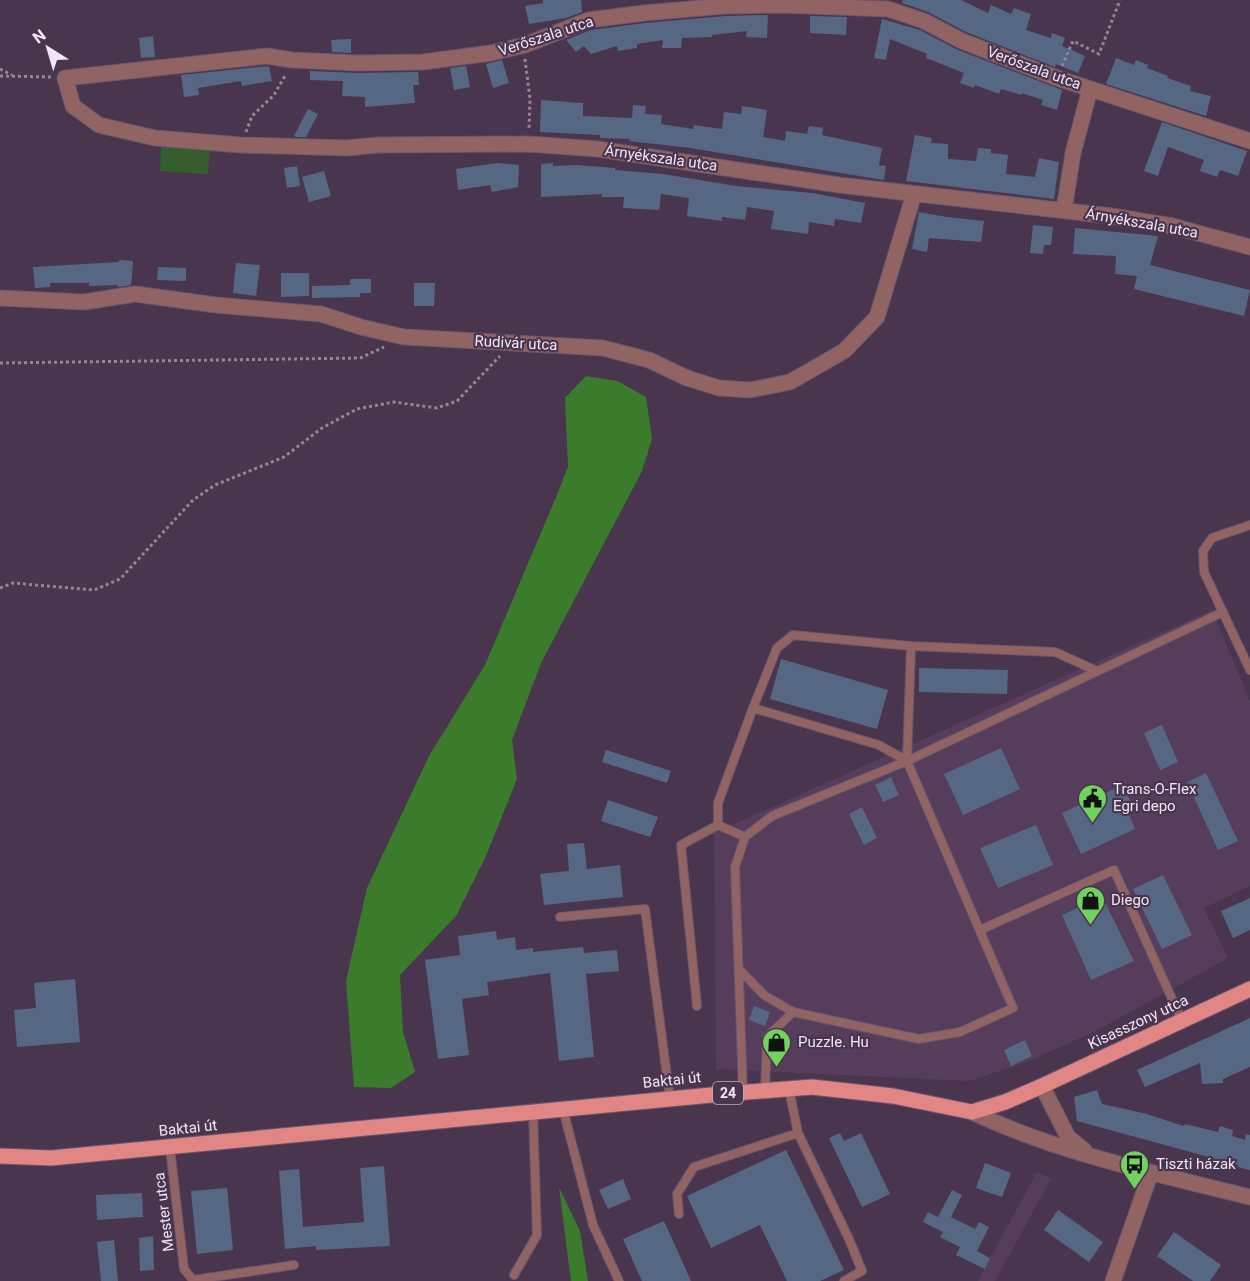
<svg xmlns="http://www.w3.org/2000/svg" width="1250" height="1281" viewBox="0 0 1250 1281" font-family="Roboto,sans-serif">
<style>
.built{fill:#563d5c}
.green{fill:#355d2e}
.forest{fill:#3a7c2c}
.building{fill:#566784}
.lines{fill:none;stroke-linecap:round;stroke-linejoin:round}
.lane-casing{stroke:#68556d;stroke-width:10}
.street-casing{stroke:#68556d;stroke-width:17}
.primary-casing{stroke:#68556d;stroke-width:17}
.path{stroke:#96859a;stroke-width:3;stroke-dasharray:3 3;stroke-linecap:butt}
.lane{stroke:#916463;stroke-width:8}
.street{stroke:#916463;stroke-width:15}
.primary{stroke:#e18585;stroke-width:15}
.labels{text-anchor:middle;stroke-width:4.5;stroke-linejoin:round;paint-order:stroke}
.shield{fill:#4a354f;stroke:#c0b0c3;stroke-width:1.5}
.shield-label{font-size:14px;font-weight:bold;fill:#f2e5f5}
.street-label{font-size:15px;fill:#f2e5f5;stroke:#4a354f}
.poi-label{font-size:15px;fill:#f2e5f5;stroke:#4a354f;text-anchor:start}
</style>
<rect width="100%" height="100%" fill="#4a354f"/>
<path class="built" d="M1212,610L1250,701V886L1204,908L1228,958L1096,1031L1024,1063L969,1081L716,1069L714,833Z
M1037,1172L1051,1179L995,1281H978Z"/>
<path class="green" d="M161,146L210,150L208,174L160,171Z"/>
<path class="forest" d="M586,376L617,381L646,397L652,439L642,471L541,663L512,740L517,779L486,856L456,916L400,975L403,1032L415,1072L391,1088L354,1087L346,981L367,888L429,756L485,665L554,502L568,467L565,398Z
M559,1187L580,1231L588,1281H571Z"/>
<path class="building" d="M543,0H581L582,12L566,18L529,24L525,6L543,3Z
M903,0H961L988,13L991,5L1011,14L1014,8L1031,14L1026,30L1051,38L1052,33L1065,38L1062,46L1085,56L1078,73L1056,64L1055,67L966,32L928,12L902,3Z
M768,15L767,38L746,37L747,31L712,35V37L682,38L681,48H662L663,40L637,44V48L618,51L617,46L591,54L584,46L576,52L566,40L591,30L645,23L726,16Z
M810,16L847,17L846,35L810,33Z
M882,19L920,30L958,50L1062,90L1057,110L1041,105L1043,100L1022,93L1021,95L1001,89L999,94L975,85L974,88L960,83L964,73L926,58L927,54L890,39L886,60L874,58Z
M153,36L155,57L141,58L139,38Z
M351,39V53L332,52L331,40Z
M1116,58L1134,65L1136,60L1148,65L1147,68L1168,76L1167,78L1191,86L1190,91L1211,96L1206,116L1106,84Z
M502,60L509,83L493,88L486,64Z
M269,66L272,81L242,86L241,81L198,88L199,95L184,97L181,75Z
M466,66L470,87L454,90L450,68Z
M310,71L357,73L418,72L419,85H413L415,103L365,107V97L342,96L343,81L310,80Z
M541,100L583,103V116L632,118L633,105L646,106L645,114L662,115L661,124L693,129L694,125L722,129L724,112L741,114L742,106L767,110L763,137L785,141L786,131L807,134L809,126L823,128L822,135L882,148L879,165L886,166L884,180L690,148L629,141L630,139L600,138V135L540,132Z
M308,109L318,114L306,137H296L294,136Z
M1162,122L1247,151L1238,176L1220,170L1217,177L1200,171L1204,160L1168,147L1158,176L1144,171Z
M915,135L932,138L931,143L948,144V159L976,161L978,148L991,149V153L1008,155L1006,174L1035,177L1039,158L1059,162L1054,199L906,181Z
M497,163L519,165L518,187L492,192L490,185L458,190L456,169Z
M553,163V166L576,165L615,168V170L663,174L736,186L812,193L865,203L861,223L835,219L834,226L809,222L808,234L794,232L771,229L774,211L747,207L745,220L722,217V221L687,216L689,198L661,194L659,210L623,208L624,197H602V194L541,197V164Z
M297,166L300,186L287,188L284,168Z
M324,171L331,196L309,202L302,177Z
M919,212L947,217L984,221L981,242L929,238L927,252L912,249Z
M1033,225L1053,227L1051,245H1044L1043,254L1030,253Z
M1075,228L1158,236L1150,265L1250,290L1244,316L1134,289L1137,276L1115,274L1116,256L1073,254Z
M119,260L133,261L131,285L118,287L117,285L89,286V283H50V287L35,288L33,267L119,262Z
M236,263L260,265L256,296L233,293Z
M158,267L186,268V281L157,280Z
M281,273H309V296L281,297Z
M350,279H371V293H360V297L312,298V286L350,285Z
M414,283H435L434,306H414Z
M781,659L888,690L877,729L770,699Z
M919,668L1008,670L1007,694L919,692Z
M1162,725L1178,762L1160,770L1144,733Z
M1001,748L1020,789L963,815L944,774Z
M606,750L671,771L667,783L602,762Z
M1206,773L1238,841L1218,850L1187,782Z
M891,777L899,795L883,802L875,785Z
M1123,785L1133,807L1127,810L1135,829L1081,854L1062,813Z
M608,800L658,817L650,837L601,821Z
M862,807L877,838L864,845L849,814Z
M1036,825L1053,865L998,888L980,848Z
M584,843L587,869L620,865L623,897L544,905L540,874L569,871L567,844Z
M1163,875L1192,935L1162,949L1133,889Z
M1102,896L1134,961L1091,980L1062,915Z
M1250,898V930L1233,938L1221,911Z
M496,931L497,940L515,937L516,950L533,948V952L583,947L584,953L617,950L619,971L586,974L594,1057L559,1061L550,973L487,982L489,995L462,999L469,1055L438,1059L425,960L460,955L458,936Z
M75,979L80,1042L17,1047L14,1010L36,1008L34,983Z
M754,1006L770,1012L765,1026L749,1020Z
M1250,1018V1067L1223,1079V1083L1202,1084L1200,1063L1145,1087L1137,1070Z
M1025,1040L1032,1056L1011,1066L1004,1050Z
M1097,1090L1102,1104L1143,1113L1184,1126L1185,1124L1218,1132L1220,1126L1233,1130L1232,1136L1245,1140L1246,1134L1250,1135V1170L1238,1167V1165L1077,1121L1074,1097Z
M840,1133L844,1141L861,1133L890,1194L862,1207L829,1138Z
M786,1150L844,1270L820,1281H787L760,1225L711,1248L687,1196Z
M985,1163L1011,1173L1002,1197L976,1188Z
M384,1166L390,1246L316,1250V1246L285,1249L279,1171L299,1169L303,1227L364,1222L360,1168Z
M623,1179L631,1199L608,1209L599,1190Z
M227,1188L233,1250L197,1254L191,1191Z
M952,1190L962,1195L951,1217L975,1229L979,1222L989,1227L977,1251L990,1258L985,1269L956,1255L960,1247L940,1237L943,1232L923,1222L928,1212L938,1217Z
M142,1193L143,1217L97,1220L96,1195Z
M1058,1210L1103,1242L1089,1262L1044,1230Z
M664,1221L691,1281H642L623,1239Z
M1174,1232L1221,1265L1210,1281H1193L1157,1256Z
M153,1236L154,1270L140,1271L139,1238Z
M114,1240L118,1281H101L97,1242Z"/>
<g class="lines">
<defs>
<path id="lane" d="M1250,525L1212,538L1203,551L1204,572L1250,670
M753,708L777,648L793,635L911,646
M718,825V803L753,708L879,745L907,761
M560,917L645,909L670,1099
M980,930L1114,870L1182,1021
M739,969L764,995L793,1012
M697,1006L681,845L718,825L745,837
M789,1089L798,1133L849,1239L862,1271L844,1281
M765,1090L767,1037L793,1012L919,1039L960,1032L1013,1008L907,761L911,646L1055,652L1097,671
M743,1092L735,867L745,837L772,816L907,761L1223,612
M563,1109L593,1225L619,1281
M170,1148L184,1269L193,1280L294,1265
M679,1214L677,1194L694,1167L798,1133
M514,1275L537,1235L533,1112"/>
<path id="street" d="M1250,141L1057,78L962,41L924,21L888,9L781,5L725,6L644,13L589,20L525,45L491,53L423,62L357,63L292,60L267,56L65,78L73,106L99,125L155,138L241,145L347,148L378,145L528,144L598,149L839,185L1111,216L1172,226L1250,247
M1064,210L1073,153L1090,89
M0,298L84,302L135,294L216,305L321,314L361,327L404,337L603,348L649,360L687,378L719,388L750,390L790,382L844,351L877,317L914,194
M1042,1086L1068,1137L1084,1150
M972,1112C1059,1153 1157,1174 1250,1197
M1113,1281L1151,1172"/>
<path id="primary" d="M0,1156L51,1158L722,1094L812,1087L893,1096L972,1112L1005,1102L1042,1086L1250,989"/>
</defs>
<use href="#lane" class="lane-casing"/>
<use href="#street" class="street-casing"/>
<use href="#primary" class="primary-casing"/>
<path class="path" d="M525,59L530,99L529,130
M1062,66L1073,41L1099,54L1120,0
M0,69L12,75
M0,76L52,77
M246,132L252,116L274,95L286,74
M0,363L360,358L384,347
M0,588L13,583L94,590L120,579L193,500L215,485L284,457L322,428L357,409L394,402L437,408L457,401L500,356"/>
<use href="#lane" class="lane"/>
<use href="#street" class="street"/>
<use href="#primary" class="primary"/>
</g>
<defs>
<symbol id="civic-pin" viewBox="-11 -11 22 30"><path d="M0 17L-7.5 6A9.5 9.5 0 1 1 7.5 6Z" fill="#71d25e" stroke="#4a354f"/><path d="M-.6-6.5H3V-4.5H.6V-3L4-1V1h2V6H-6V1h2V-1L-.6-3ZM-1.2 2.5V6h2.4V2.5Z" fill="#111"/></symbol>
<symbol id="shop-pin" viewBox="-11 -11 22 30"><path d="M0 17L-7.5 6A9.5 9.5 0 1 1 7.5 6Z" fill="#71d25e" stroke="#4a354f"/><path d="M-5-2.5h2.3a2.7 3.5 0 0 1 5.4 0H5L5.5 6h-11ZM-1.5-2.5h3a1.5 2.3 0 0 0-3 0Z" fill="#111"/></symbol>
<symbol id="bus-pin" viewBox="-11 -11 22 30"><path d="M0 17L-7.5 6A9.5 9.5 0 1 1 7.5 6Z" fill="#71d25e" stroke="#4a354f"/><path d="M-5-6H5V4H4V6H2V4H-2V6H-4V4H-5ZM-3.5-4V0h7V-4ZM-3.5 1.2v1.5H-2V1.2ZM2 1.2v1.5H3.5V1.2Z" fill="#111"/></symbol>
</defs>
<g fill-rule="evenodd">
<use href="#civic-pin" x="1076" y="782" width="33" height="45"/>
<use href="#shop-pin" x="1074" y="884" width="33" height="45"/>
<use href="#shop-pin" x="760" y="1026" width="33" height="45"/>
<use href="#bus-pin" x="1118" y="1148" width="33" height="45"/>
</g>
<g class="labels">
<rect class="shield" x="713" y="1082" width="30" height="22" rx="4.5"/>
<g class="shield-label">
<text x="728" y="1098">24</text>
</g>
<g class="street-label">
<text transform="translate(546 36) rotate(-18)" y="5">Verőszala utca</text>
<text transform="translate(1034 68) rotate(20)" y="5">Verőszala utca</text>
<text transform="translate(661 158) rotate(8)" y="5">Árnyékszala utca</text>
<text transform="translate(1142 223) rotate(10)" y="5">Árnyékszala utca</text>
<text transform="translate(516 343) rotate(3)" y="5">Rudivár utca</text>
<text transform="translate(1138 1022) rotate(-25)" y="5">Kisasszony utca</text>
<text transform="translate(672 1080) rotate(-6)" y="5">Baktai út</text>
<text transform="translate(188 1128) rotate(-6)" y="5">Baktai út</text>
<text transform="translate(164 1212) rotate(-97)" y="5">Mester utca</text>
</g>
<g class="poi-label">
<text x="1113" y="794">Trans-O-Flex<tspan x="1113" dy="17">Egri depo</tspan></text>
<text x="1111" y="905">Diego</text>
<text x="798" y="1047">Puzzle. Hu</text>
<text x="1156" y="1169">Tiszti házak</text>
</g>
</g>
<g transform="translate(48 48) rotate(323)" stroke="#4a354f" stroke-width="4.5" paint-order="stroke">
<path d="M0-4.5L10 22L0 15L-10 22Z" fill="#f2e5f5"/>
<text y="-9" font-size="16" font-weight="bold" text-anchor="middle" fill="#f2e5f5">N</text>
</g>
</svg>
